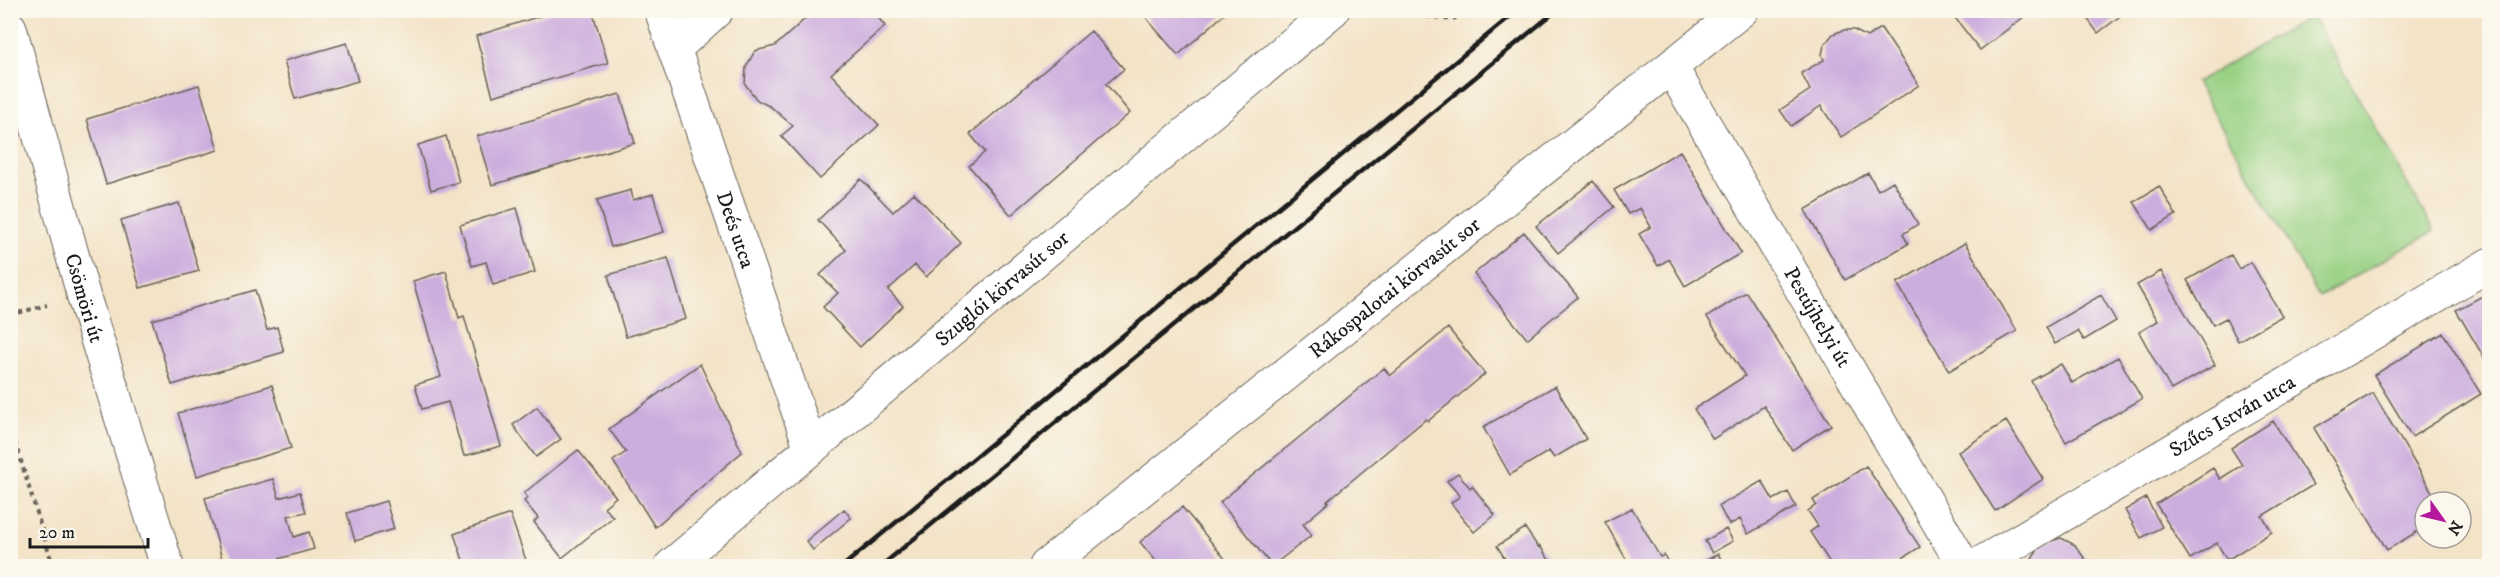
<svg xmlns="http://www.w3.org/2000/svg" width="2500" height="577" viewBox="0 0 2500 577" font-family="'IM FELL DW Pica',serif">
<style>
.green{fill:#99d184;stroke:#5a7650;stroke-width:1.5}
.building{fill:#ccaede}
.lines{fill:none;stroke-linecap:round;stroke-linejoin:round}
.street-casing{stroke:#676258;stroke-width:35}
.path{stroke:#676258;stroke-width:4;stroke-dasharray:4.5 4.5;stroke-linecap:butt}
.street{stroke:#fff;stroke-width:33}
.rail{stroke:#1c1c1c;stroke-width:4.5}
.labels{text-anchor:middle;stroke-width:4.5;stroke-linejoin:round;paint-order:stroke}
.street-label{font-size:21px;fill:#1c1c1c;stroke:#fbf7ec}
</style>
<rect width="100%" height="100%" fill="#fbf7ec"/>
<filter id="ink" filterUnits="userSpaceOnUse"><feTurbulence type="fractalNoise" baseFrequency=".0167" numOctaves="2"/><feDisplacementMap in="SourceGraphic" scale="12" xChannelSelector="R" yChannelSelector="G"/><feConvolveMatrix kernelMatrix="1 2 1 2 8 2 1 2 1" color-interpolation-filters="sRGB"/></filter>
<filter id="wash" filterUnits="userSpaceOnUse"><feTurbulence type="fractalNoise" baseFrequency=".008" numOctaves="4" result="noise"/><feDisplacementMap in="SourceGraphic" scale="24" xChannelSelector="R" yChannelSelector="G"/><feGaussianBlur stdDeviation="1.35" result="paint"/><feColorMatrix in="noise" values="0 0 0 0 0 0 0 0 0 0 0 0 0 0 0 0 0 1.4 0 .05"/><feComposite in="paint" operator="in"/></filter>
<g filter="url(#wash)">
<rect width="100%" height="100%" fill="#f3e3c7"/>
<path class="green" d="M2312,16L2434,231L2319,297L2196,82Z"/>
<g id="blocks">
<path class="building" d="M560,10H592L608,63L493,96L476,36Z
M815,10H872L885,26L831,74L879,125L820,179L781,136L793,126L771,107L757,100L745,84L746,67L755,51L775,46Z
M1146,10H1229L1178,55L1147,19Z
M1949,10H2033L1980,50Z
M2081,10H2122L2124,13L2098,33Z
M1881,28L1919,85L1841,137L1821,106L1791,126L1780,110L1810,90L1801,73L1824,60L1822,55L1824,45L1833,34L1844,30H1854L1867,37Z
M1091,31L1124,69L1106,84L1130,113L1011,215L969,166L985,152L970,134Z
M347,43L358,81L295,99L284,61Z
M199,85L218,150L106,184L87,119Z
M620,94L635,143L492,185L477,136Z
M446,136L459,182L431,190L418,145Z
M1680,151L1741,253L1685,286L1669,259L1658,266L1639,234L1651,227L1640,208L1628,214L1614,190Z
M1868,173L1878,190L1893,181L1918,224L1903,234L1908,244L1845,280L1805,210Z
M861,179L893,212L914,193L961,243L926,277L915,265L888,290L903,306L860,347L823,307L838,293L820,275L846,250L818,220Z
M1593,181L1614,207L1558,253L1536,226Z
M2159,186L2176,215L2152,230L2134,202Z
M631,190L633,200L653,194L664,232L611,247L597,200Z
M179,203L199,271L140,288L121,220Z
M517,208L535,272L493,285L486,262L472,266L460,225Z
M1524,232L1578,297L1527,339L1474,274Z
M1965,243L2017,331L1949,371L1897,283Z
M2231,255L2239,269L2251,262L2282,316L2238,341L2226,318L2213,325L2187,280Z
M668,258L686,319L626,337L608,275Z
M446,271L459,318L464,316L501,446L464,456L448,402L422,409L415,385L441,377L413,281Z
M2161,271L2215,365L2171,390L2139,332L2158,321L2137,285Z
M255,290L267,330L277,327L284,352L172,385L152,320Z
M1746,292L1831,425L1792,450L1764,406L1713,439L1694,409L1745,376L1707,317Z
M2490,292V368L2456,310Z
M2101,295L2116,321L2084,340L2078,331L2055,344L2046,327Z
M1448,328L1485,374L1428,421L1426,419L1327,501L1329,502L1303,524L1312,535L1272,566L1220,502L1384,368L1390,376Z
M2443,333L2481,394L2412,437L2374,375Z
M2118,357L2142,399L2066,442L2031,381L2061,364L2072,383Z
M700,364L742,452L655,527L613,461L626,452L609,429Z
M272,385L291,448L197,476L178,413Z
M1555,386L1586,439L1554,458L1549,451L1510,475L1483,427Z
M2373,393L2438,502H2425V527L2387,550L2314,428Z
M537,407L561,439L536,457L513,425Z
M2006,421L2043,479L1995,511L1958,452Z
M2273,421L2313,485L2262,516L2272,532L2227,560L2217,543L2190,559L2156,504L2213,468L2220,479L2242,465L2231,448Z
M578,450L616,497L604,507L613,517L562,558L534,522L538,518L524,501L528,498L524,493Z
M1866,466L1920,547L1890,566H1832L1810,532L1818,526L1808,511L1816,505L1813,500Z
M1458,473L1470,488L1472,486L1495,515L1474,532L1451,503L1460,496L1447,481Z
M273,479L279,498L300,492L306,512L288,516L294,537L309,532L314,549L253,566H224L205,498Z
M1762,481L1773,500L1788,492L1796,507L1748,534L1740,519L1729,525L1719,506Z
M2146,498L2162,527L2141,538L2125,510Z
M386,501L394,529L355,541L347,513Z
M1182,507L1231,566H1160L1140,542Z
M1632,508L1660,557L1664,555L1670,566H1630L1605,522Z
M844,509L851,518L813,550L806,541Z
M510,514L528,566H465L454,534Z
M1525,528L1538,547L1540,546L1553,566H1506L1509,565L1497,546Z
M1726,529L1733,541L1712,553L1705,541Z
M2061,538L2075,545L2090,566H2030V561L2041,544Z
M1718,554L1725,566H1696Z"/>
</g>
</g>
<g filter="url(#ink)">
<use href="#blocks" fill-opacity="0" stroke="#676258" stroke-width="1.5"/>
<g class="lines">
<defs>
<g id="street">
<path id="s1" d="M661,10L811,449"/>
<path id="s2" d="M10,28L83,294L167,566"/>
<path d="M674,49L717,10"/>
<path id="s3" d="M1671,67L1964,566"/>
<path id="s4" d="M671,566L1333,10"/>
<path id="s5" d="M1046,566L1742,10"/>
<path id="s6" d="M1976,566L2490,264"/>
</g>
</defs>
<use href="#street" class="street-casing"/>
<path class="path" d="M1382,10L1452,20L1466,10
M10,315L47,305
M10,425L53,566"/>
<use href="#street" class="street"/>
<path class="rail" d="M843,566L1518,10
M881,566L1557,10"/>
</g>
</g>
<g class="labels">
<g class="street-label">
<text dy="7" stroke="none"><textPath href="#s1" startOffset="232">Deés utca</textPath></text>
<text dy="7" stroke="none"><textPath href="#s4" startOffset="432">Szuglói körvasút sor</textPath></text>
<text dy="7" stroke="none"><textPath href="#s5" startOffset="446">Rákospalotai körvasút sor</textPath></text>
<text dy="7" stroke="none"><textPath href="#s2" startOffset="280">Csömöri út</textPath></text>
<text dy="7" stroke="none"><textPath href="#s3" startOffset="290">Pestújhelyi út</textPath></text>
<text dy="7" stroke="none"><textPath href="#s6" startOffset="297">Szűcs István utca</textPath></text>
</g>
</g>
<rect width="2500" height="577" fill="none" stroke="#fbf7ec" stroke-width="36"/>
<g transform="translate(2443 520) rotate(124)"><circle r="28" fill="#fbf7ec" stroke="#a29f99" stroke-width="1.5"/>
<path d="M0-4.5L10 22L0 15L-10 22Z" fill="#b5179e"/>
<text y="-9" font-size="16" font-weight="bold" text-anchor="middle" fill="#1c1c1c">N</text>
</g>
<path d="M30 538v9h118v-9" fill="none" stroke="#1c1c1c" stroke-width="3"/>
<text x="39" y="538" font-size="18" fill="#1c1c1c" stroke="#fbf7ec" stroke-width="4.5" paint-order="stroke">20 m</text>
</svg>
